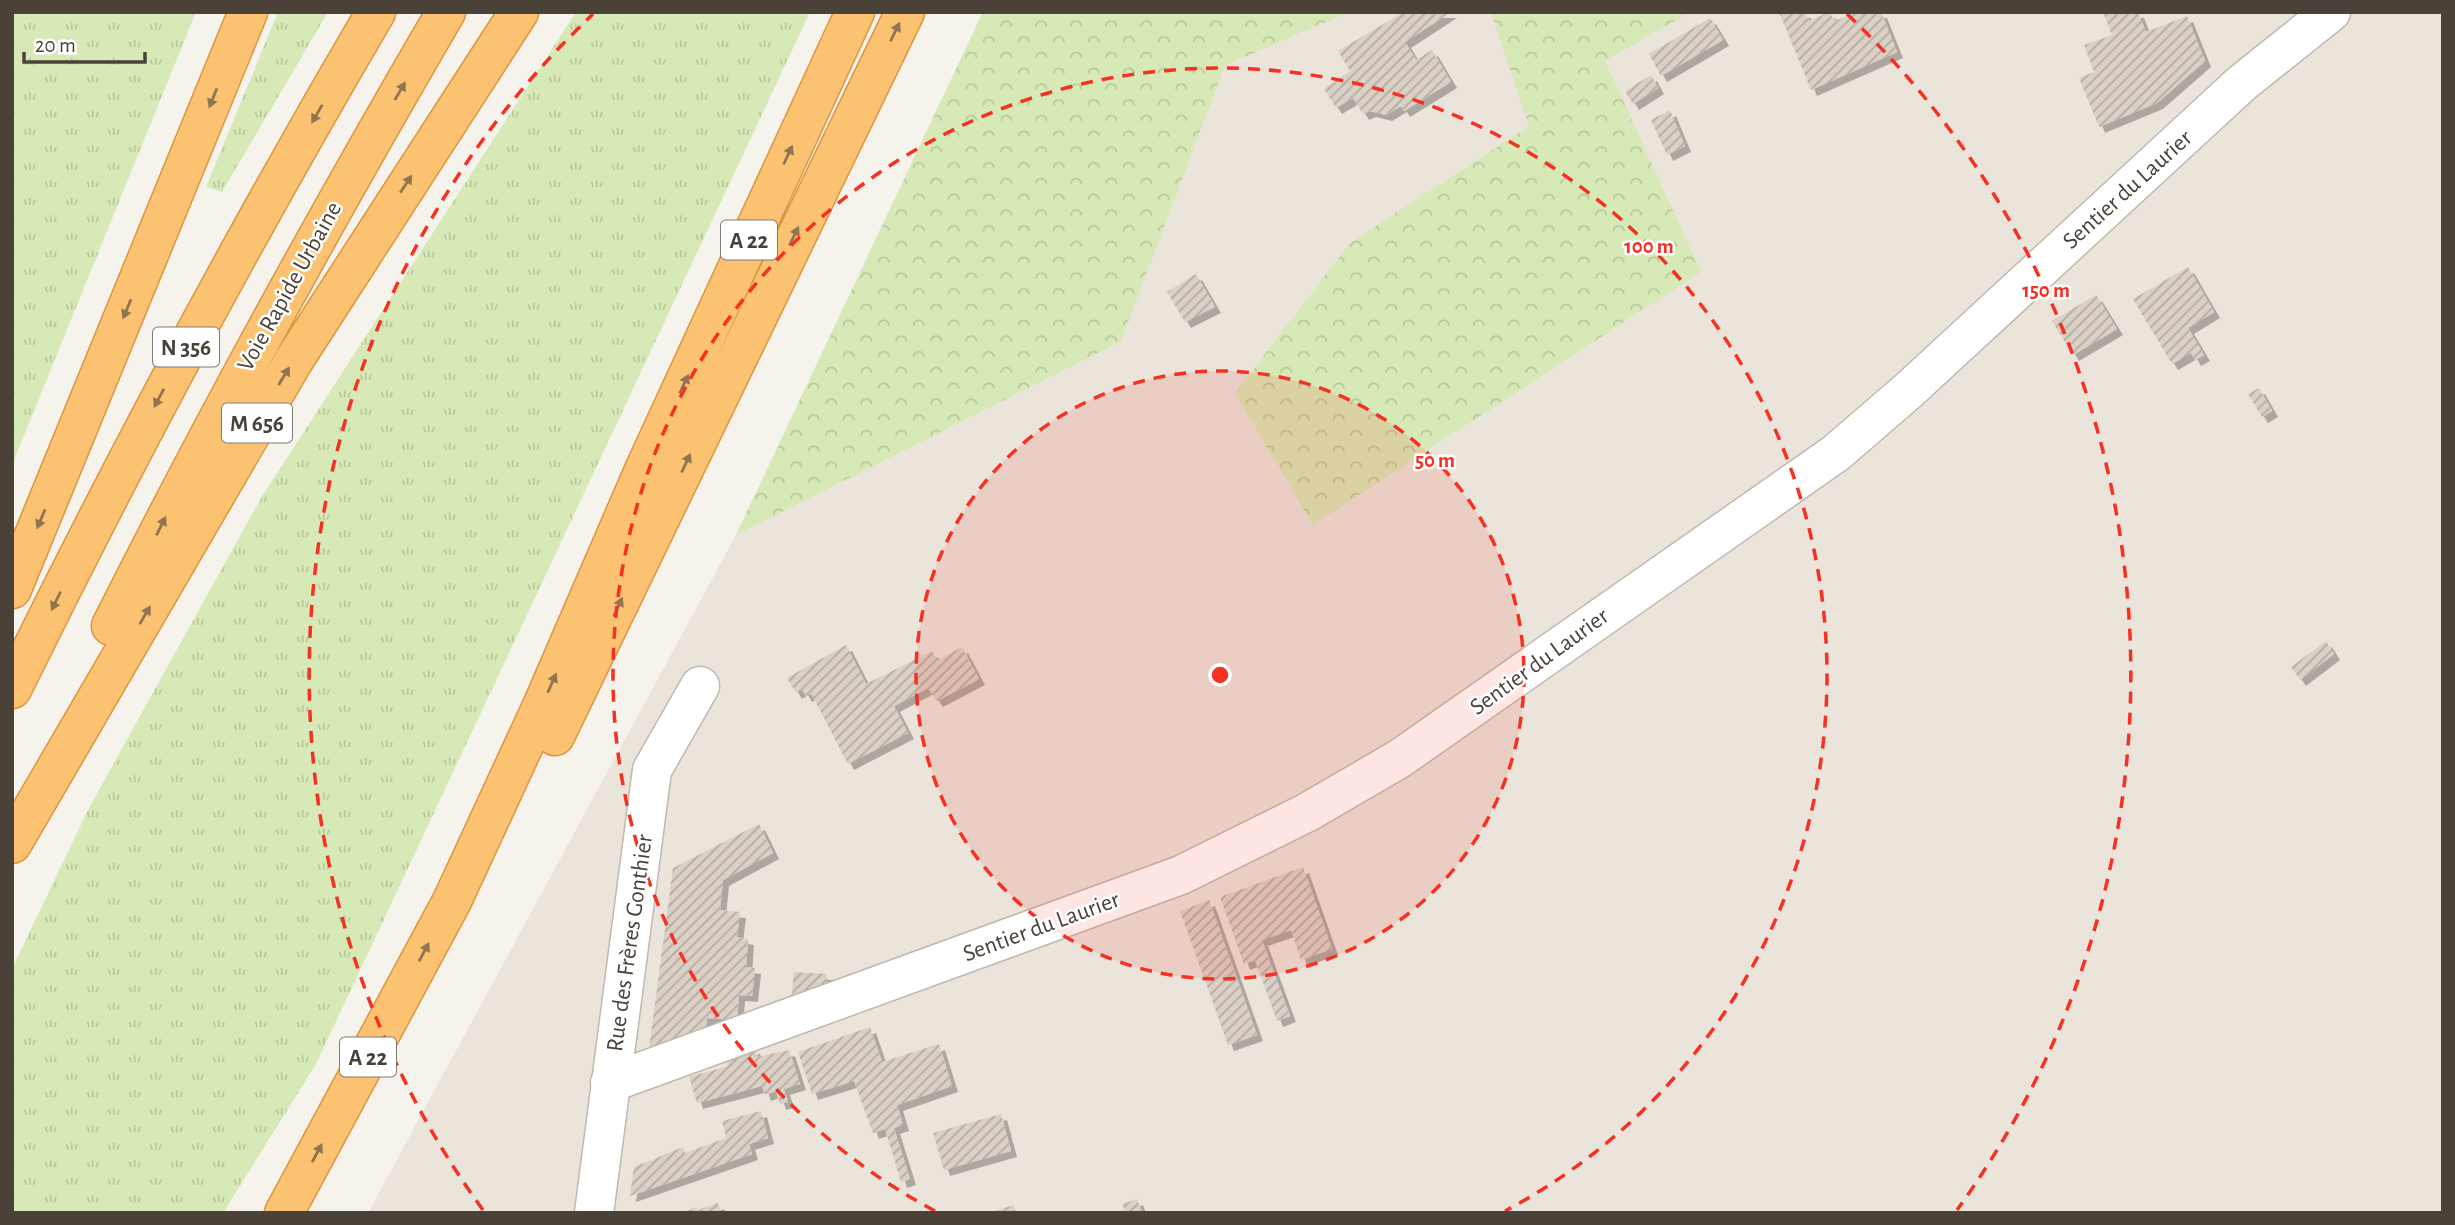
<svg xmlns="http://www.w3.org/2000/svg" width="2455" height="1225" viewBox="0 0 2455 1225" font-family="'Alegreya Sans',sans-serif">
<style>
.residential{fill:#eae4da}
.grass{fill:url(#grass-tufts)}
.forest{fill:url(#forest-crowns)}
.building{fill:url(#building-hatch);filter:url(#shadow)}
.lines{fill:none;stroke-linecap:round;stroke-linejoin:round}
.minor-casing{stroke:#c1b9af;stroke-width:41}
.highway-casing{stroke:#dc9640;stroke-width:41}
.minor{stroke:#fff;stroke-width:38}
.highway{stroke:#fbc272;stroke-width:38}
.oneway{fill:#917550}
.ring{fill:none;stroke:#f63123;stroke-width:3.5;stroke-dasharray:12 9}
.labels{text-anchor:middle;stroke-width:5;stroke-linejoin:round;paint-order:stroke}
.shield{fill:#fff;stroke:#807b74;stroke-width:2}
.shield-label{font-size:23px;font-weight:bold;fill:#4a4239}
.street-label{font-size:24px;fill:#4a4239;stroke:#fff}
.centre{fill:#f63123;stroke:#fff;stroke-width:3.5}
.ring-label{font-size:21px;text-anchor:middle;font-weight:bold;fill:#f63123;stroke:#fff;stroke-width:5;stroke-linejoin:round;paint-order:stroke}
</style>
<defs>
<pattern id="grass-tufts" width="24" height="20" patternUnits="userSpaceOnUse" patternTransform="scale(1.75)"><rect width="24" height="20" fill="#d6e9b6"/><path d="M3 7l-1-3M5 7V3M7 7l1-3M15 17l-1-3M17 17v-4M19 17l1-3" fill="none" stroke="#b9c99d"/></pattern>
<pattern id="forest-crowns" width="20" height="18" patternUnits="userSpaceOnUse" patternTransform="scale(1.75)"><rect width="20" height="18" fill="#d6e9b6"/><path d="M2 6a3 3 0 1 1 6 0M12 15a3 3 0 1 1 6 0" fill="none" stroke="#b9c99d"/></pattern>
<pattern id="building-hatch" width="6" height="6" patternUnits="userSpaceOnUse" patternTransform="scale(1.75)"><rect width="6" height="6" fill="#dad0c5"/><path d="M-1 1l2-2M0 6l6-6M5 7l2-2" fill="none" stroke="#b3aaa1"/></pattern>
<filter id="shadow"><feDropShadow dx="6" dy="6" stdDeviation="0" flood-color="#0004"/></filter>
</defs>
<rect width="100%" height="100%" fill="#f6f2ec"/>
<path class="residential" d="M983,12H2443V1213H368L736,535Z"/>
<path class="grass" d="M12,12H196L12,465Z
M278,12H328L222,192L206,187Z
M576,12H810L316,1064L223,1213H12V969L88,810L261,498Z"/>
<path class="forest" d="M983,12H1349L1225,65L1121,341L736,535Z
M1491,12H1690L1605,61L1701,272L1313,525L1235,393L1350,243L1529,126Z"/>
<path class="building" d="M1404,12H1451L1405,42L1416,60L1432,50L1451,82L1404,111L1401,106L1386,115L1370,111L1363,114L1353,98L1336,108L1324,89L1350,71L1338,51Z
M1779,12H1805L1809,21L1829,12L1835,21L1855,12H1881L1897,52L1811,90Z
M2103,12H2138L2146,32L2187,16L2205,61L2157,103L2099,127L2079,78L2094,72L2084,45L2112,35Z
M1710,18L1723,40L1661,76L1649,54Z
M1651,75L1658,88L1633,104L1625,91Z
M1670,110L1685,146L1667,155L1651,120Z
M2188,267L2214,312L2188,328L2204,355L2195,360L2191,353L2172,364L2133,299Z
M1196,274L1215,307L1185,322L1167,292Z
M2096,295L2117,329L2073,355L2052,321Z
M2259,388L2272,411L2262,417L2248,394Z
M2326,641L2334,654L2300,680L2291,667Z
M846,645L866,684L932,651L938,660L962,647L979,679L937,701L928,688L894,706L908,733L848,764L811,693L806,696L802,689L796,693L787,678Z
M759,824L773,853L723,880L720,910L740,912L737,937L748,939L746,967L755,968L752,996L739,995L737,1019L721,1033L723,1019L707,1018L705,1033L649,1049L673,868Z
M1303,867L1332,949L1301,960L1291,930L1262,940L1290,1016L1277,1021L1255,960L1244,964L1220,897Z
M1209,900L1257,1035L1228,1045L1180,911Z
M794,972L827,974L825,994L791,1000Z
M870,1027L882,1062L939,1044L952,1086L897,1105L903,1125L894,1128L910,1179L901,1182L885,1129L873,1133L854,1081L812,1094L798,1052Z
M754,1048L757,1057L789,1050L800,1084L784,1089L788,1102L780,1104L776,1091L765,1095L762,1086L697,1103L689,1077L728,1066L726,1057Z
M761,1111L768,1138L749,1144L752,1154L630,1196L634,1167L683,1147L685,1153L726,1138L722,1121Z
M1001,1114L1011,1151L944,1170L933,1133Z
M1137,1199L1142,1213H1126L1122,1204Z
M718,1203L721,1213H681L697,1207L698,1210Z
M1014,1205L1016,1213H991V1212Z"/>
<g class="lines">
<defs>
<path id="minor" d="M610,1083L1181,875L1306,813L1399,759L1836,453L1909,390L2242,83L2331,12
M594,1213L652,770L700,686"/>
<path id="highway" d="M12,589L248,12
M111,626C216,417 328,214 446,12
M12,689C125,459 246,233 376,12
M555,736L905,12
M12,844L294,360L519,12
M284,1213L452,901L543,704L645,468L855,12"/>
</defs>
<use href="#minor" class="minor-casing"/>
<use href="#highway" class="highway-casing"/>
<use href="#minor" class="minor"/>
<use href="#highway" class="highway"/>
</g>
<defs><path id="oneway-solid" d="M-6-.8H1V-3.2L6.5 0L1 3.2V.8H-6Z" transform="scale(1.75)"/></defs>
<g class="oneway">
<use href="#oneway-solid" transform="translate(895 32) rotate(-64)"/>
<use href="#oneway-solid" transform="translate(400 91) rotate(-60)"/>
<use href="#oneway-solid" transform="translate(213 98) rotate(112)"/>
<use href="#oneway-solid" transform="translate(317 114) rotate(120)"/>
<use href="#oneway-solid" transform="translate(788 155) rotate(-65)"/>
<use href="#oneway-solid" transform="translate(406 184) rotate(-57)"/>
<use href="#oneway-solid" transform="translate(794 236) rotate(-64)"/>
<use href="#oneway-solid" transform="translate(127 309) rotate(112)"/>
<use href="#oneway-solid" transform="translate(284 376) rotate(-59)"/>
<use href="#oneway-solid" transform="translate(684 384) rotate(-65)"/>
<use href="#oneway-solid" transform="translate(159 398) rotate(118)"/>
<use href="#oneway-solid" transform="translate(686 463) rotate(-65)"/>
<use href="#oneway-solid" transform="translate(41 519) rotate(113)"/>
<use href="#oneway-solid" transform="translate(161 526) rotate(-64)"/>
<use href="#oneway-solid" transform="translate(56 601) rotate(116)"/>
<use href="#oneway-solid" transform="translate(618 607) rotate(-65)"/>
<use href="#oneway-solid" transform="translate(145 615) rotate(-60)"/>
<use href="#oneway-solid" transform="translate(552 683) rotate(-66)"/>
<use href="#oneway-solid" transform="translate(424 952) rotate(-62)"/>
<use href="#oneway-solid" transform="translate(317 1153) rotate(-62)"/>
</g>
<circle cx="1220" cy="675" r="304" fill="#f63123" fill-opacity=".12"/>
<g class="ring">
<circle cx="1220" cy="675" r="304"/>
<path d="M935 1211A607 607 0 1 1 1505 1211"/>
<path d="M483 1210A911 911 0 0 1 593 14M1847 14A911 911 0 0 1 1957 1210"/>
</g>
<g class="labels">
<g class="shield">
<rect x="721" y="220.5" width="56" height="39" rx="5"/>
<rect x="153" y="327.5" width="66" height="39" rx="5"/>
<rect x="222" y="403.5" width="70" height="39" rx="5"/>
<rect x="340" y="1037.5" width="56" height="39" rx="5"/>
</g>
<g class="shield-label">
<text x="749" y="248">A 22</text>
<text x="186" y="355">N 356</text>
<text x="257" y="431">M 656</text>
<text x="368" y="1065">A 22</text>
</g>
<g class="street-label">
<text transform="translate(2127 189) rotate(-42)" y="8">Sentier du Laurier</text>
<text transform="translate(289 286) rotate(-61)" y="8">Voie Rapide Urbaine</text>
<text transform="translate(1539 661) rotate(-36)" y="8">Sentier du Laurier</text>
<text transform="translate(1041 926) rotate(-20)" y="8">Sentier du Laurier</text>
<text transform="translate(629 943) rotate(-82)" y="8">Rue des Frères Gonthier</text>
</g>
</g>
<circle cx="1220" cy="675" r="10" class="centre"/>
<g class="ring-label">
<text x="1649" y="253">100 m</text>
<text x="2046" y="297">150 m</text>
<text x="1435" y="467">50 m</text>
</g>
<rect width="2455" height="1225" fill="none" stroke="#4a4239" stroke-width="28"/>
<path d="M24 52v10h121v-10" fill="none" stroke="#4a4239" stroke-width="3.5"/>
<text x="35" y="52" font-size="21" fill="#4a4239" stroke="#ffffff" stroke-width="5" paint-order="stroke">20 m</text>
</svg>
